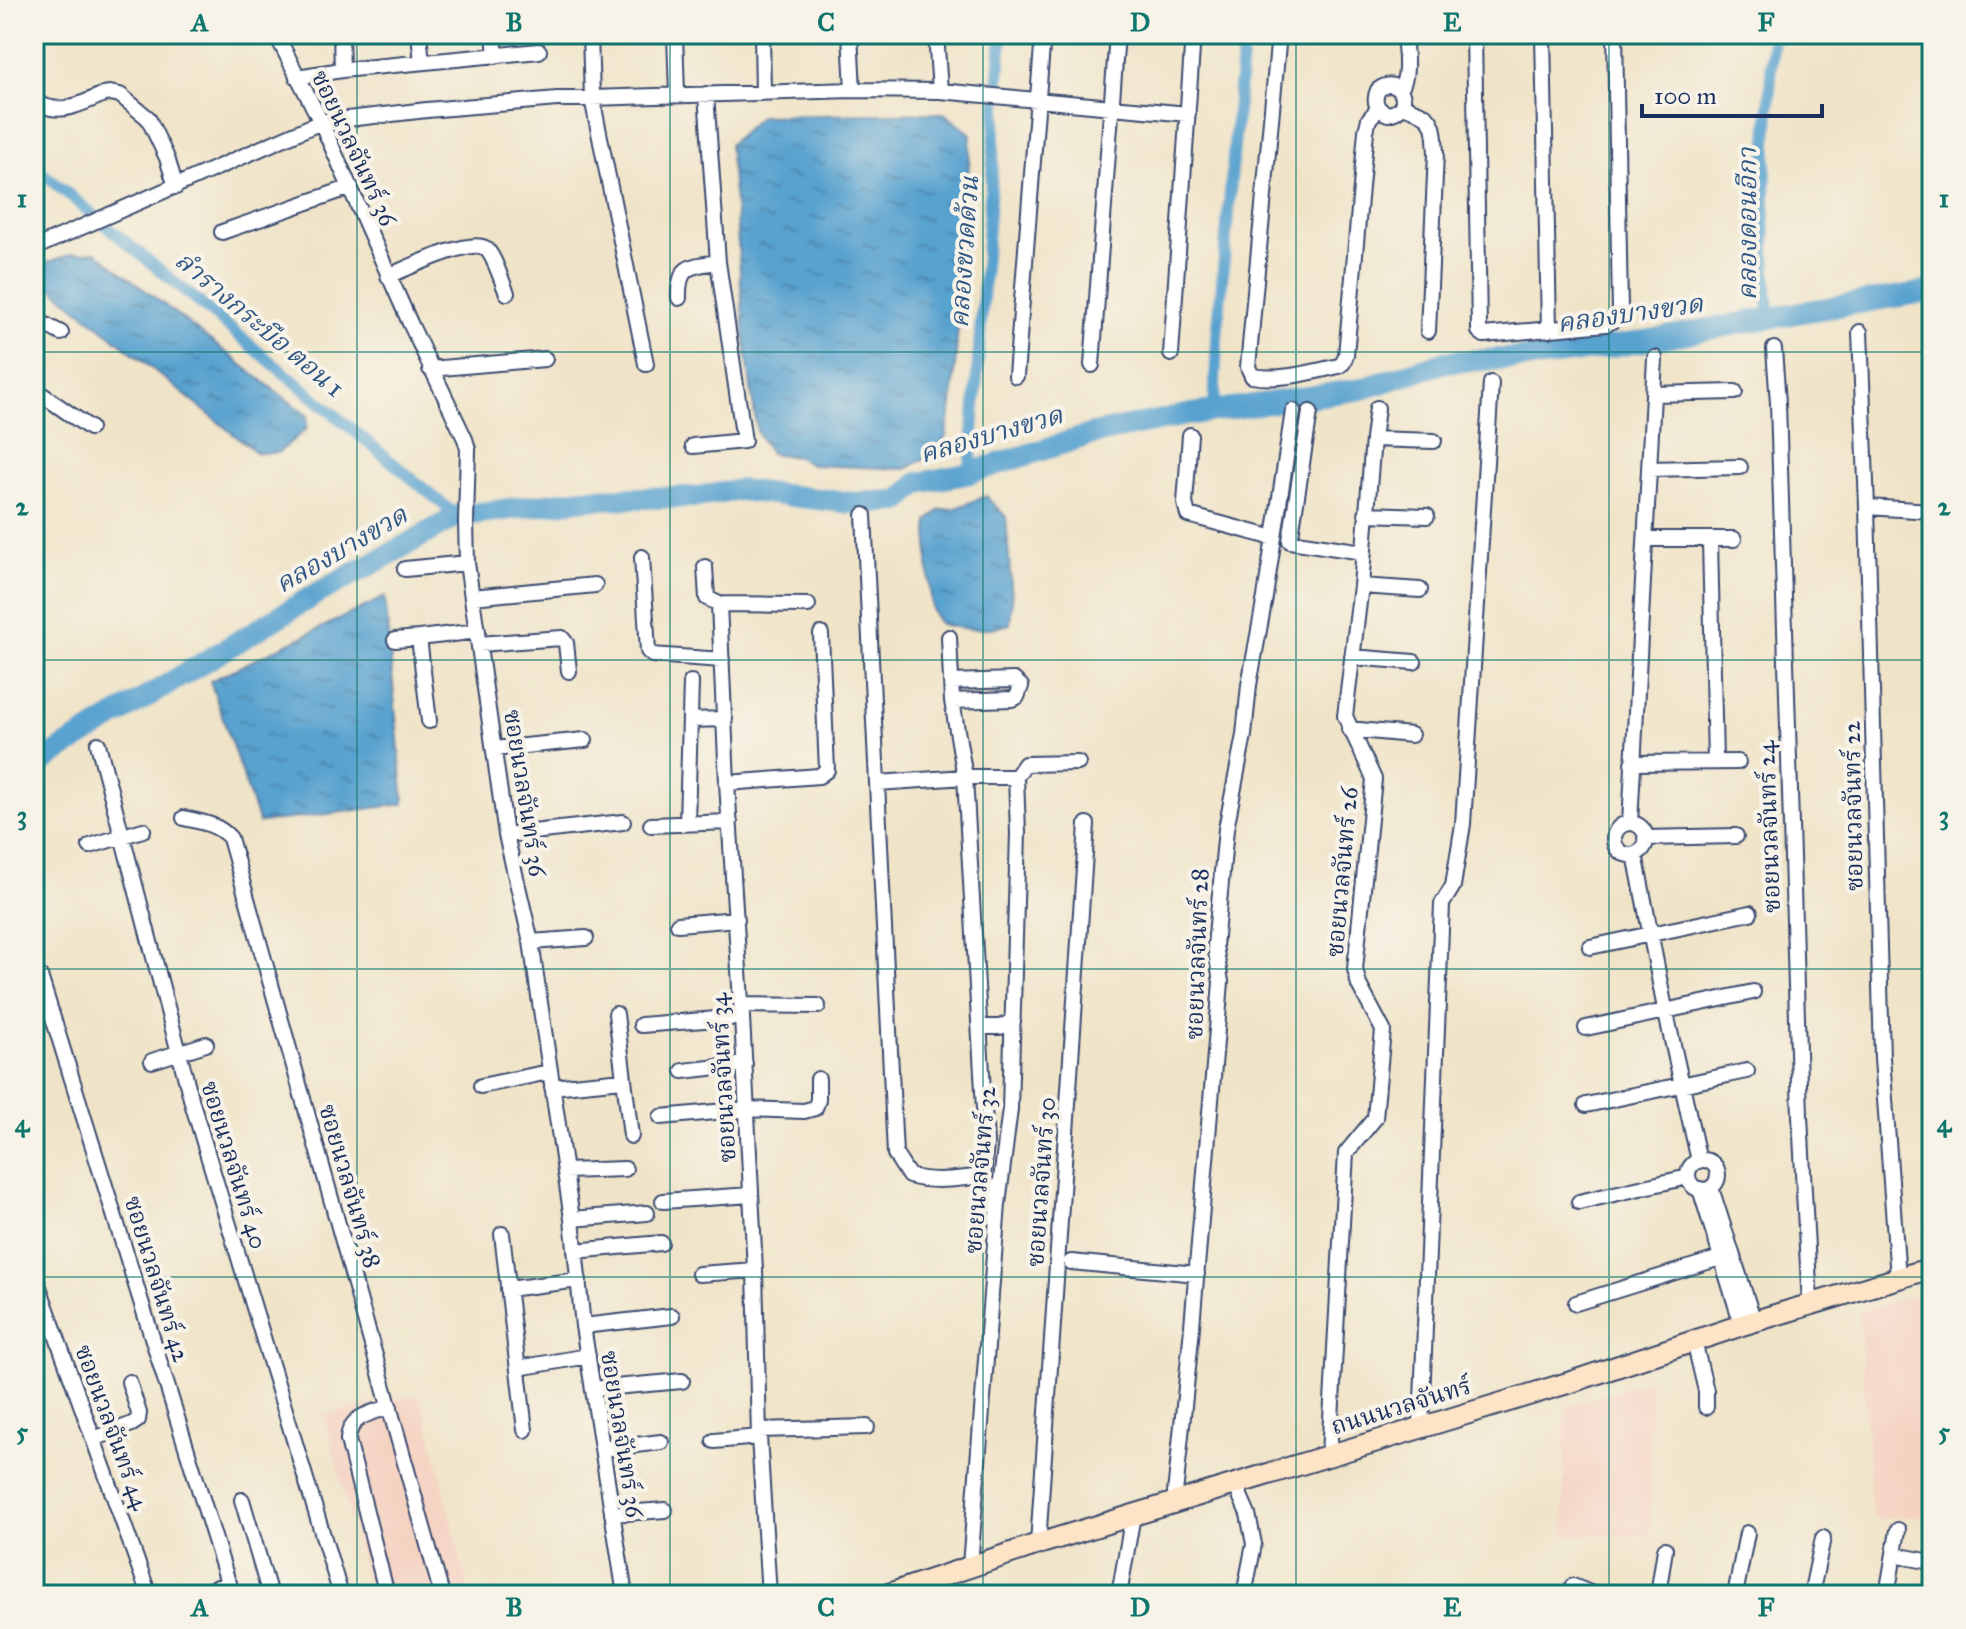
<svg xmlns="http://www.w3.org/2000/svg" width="1966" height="1629" viewBox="0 0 1966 1629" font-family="'IM FELL Great Primer','Noto Serif Thai',serif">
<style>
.built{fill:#f5d3c2}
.water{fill:url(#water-ripples);stroke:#3a6896;stroke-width:2}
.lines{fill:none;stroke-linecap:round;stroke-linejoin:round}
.canal{stroke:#58a2cf;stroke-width:12}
.river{stroke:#58a2cf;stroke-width:22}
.street-casing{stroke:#3b4a6e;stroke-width:18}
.secondary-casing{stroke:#3b4a6e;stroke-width:24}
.street{stroke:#fff;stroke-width:14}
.secondary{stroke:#fee4c6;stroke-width:20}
.grid{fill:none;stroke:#0f766e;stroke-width:2;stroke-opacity:0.55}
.labels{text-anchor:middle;stroke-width:8;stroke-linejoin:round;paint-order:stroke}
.street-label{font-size:24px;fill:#1b2f5e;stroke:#f7f3e8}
.water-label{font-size:26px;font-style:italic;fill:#305786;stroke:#f7f3e8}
.neatline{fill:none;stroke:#0f766e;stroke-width:3}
.grid-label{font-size:26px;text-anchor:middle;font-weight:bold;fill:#0f766e}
</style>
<defs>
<pattern id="water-ripples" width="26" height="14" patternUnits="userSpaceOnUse" patternTransform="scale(2)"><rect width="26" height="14" fill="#58a2cf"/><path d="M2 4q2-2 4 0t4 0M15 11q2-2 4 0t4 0" fill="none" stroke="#4884ab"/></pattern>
</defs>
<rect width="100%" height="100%" fill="#f7f3e8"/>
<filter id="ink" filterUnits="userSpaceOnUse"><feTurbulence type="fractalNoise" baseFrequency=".0125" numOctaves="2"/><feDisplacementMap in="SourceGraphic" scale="16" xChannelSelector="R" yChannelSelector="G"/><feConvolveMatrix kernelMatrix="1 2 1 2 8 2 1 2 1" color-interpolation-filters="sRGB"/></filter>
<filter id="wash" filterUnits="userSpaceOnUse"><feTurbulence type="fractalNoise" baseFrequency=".006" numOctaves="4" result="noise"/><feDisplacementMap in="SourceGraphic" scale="32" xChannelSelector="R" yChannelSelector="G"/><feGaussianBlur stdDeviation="1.8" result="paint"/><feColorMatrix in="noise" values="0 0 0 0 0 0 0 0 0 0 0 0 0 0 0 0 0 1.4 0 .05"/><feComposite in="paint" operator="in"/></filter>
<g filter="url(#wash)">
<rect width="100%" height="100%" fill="#f0e4c8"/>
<path class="built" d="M1932,1290V1515L1872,1519L1859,1312Z
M1650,1381V1535H1563L1565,1407Z
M421,1395L470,1595H370L324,1415Z"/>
<path class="water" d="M944,113L971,134L956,355L952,405L946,436L935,453L906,469L811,465L797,457L770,453L757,432L745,342L735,203L729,145L760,116Z
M96,252L308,416L306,429L278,453H257L37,276L43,264L71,254Z
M986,496L1006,517L1012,599L1010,624C986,631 964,630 940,624L932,611L928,562V521L940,510L956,508Z
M385,597L404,804L259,823L210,681Z"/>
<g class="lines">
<path class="canal" d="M34,166L457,516
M1770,318C1758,224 1769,128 1773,34
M1214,410L1217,338L1244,34
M970,473L1002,34"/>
<path class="river" d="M34,768L63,748L316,594L383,558L457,516L585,499L696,497L739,490L852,503L899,501L918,483L966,474L1093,434L1186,415L1362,389L1445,362L1541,357L1617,346L1808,311L1932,291"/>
</g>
</g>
<g filter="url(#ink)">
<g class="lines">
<defs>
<path id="street" d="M276,34L321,122L410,323L465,439L468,449L466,522L467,563L506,835L531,942L572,1219L583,1326L625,1595
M341,34L342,70
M419,34L422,62
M494,34L496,56
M590,34L592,98L646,364
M675,34L677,94
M762,34L763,93
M850,34L853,90
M936,34L940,91
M1279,34L1248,367L1252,376C1281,381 1311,372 1339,366L1343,363L1346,355L1366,131L1369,119L1378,109
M1474,34L1479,327V331L1484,335L1606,324L1618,318L1620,309L1615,34
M1543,34L1549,330
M297,77L342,70L539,51
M1400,90C1392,83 1386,84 1378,90C1373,101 1376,110 1388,114C1401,112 1407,102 1400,90C1410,74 1405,52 1404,34
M34,100C56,118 81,104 104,94L110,93L120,95L148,118L167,158L176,187
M1402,106C1434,116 1434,120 1436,153L1428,331
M222,232L351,187
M34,248L321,122L427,110L557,99L853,90L940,91L1188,114
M388,276C406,269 469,238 485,248C494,254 502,283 507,293
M679,298C678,265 690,266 718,262
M34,319L61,333
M1860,332L1867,507L1882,1058L1898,1278
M1774,349L1778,403L1800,1116L1810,1305
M1171,354L1193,34
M1092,365L1117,34
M430,369L545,359
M1016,376L1043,34
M34,389L90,428
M1653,394L1735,392
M1310,412L1290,541L1363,552
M1190,435L1185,503L1188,515L1274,538
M1373,439L1377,408
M693,446L744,441L718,262L706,94
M1649,469L1740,467
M1867,507L1932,511
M1366,514L1427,516
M864,515L895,1154L909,1176C932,1183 959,1179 983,1176L998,1204
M1646,539H1734
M1710,540L1715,762
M642,557L648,651L652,655L722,660
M705,567L707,598L719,604L727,783L742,1017L755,1270L759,1437L769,1595
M405,569L467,563
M1361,586L1420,590
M472,597L595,585
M719,604L808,605
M949,637L952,701L965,777L986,1143L983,1176
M395,640L419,638
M479,644L562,638L566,643L569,671
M1352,657L1414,662
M951,682L1014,680L1021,686L1017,697L1012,699L952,701
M690,720L725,719
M429,721L419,638L478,631
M1349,729L1411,735
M98,744L193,1106L341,1595
M494,749L585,740
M1632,763L1738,762
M727,783L819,776L827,770L821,634
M878,783L965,777H1016L1025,764L1078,763
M184,818C201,822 218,824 230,838L442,1595
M687,823L691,682
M1630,823L1655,358
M1614 839a16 16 0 1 1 32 0a16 16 0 1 1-32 0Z
M651,825L730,822
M506,835L623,822
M1645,838L1736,836
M90,846L143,830
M1635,854L1665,1009L1699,1161
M678,924L737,919
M531,942L586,938
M1590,947L1750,913
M40,976L232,1595
M742,1005L818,1006
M616,1014L631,1136
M641,1025L742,1017
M980,1027H1000L1013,1021
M1586,1028L1753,992
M152,1061L206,1044
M683,1071L745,1064
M481,1086L549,1072
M552,1087L623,1080
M1586,1105L1747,1071
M661,1117L747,1109L804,1111L815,1108L818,1100V1079
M1688 1175a15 15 0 1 1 30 0a15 15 0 1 1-30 0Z
M565,1171L625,1169
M1711,1188L1754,1322
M1700,1189L1742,1325
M663,1201L751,1195
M1579,1202L1688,1177
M572,1219L647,1213
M502,1234L525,1430
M575,1251L661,1243
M1071,1262L1197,1274
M34,1273L149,1595
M699,1274L755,1270
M508,1289L579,1280
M1576,1303L1720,1258
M583,1326L672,1316
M1694,1341L1706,1391V1407
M518,1368L588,1356
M593,1389L682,1381
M1421,1426L1442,904L1453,886L1463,824L1491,383
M759,1430L867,1427
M94,1439L132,1424L138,1420L139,1413L129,1382
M714,1441L759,1437
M602,1449L661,1442
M1329,1455L1346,1153L1375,1118L1383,1030L1359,985L1355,969L1374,779L1345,716L1361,586L1373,439L1434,441
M1235,1484L1248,1514L1254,1544L1244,1595
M242,1500L270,1595
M1174,1503L1191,1338L1221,982L1215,946L1226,829L1244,735L1249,685L1265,597L1293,411
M612,1514L665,1510
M1038,1544L1087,824
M1894,1555L1932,1562
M970,1566L998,1204L1010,1109L1018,833L1016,777
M1573,1586L1595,1595
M196,1595L229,1583
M387,1595L348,1440C349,1416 370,1413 390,1407
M1119,1595L1133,1515
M1658,1595L1665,1549
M1735,1595L1747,1533
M1811,1595L1823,1538
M1887,1595L1898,1530"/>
<path id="secondary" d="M886,1595L1038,1544L1571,1382L1742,1325L1932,1268"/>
</defs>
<use href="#street" class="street-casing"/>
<use href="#secondary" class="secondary-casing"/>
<use href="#street" class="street"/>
<use href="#secondary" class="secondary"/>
</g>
</g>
<path class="grid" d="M357,34V1595M670,34V1595M983,34V1595M1296,34V1595M1609,34V1595M34,352H1932M34,660H1932M34,969H1932M34,1277H1932"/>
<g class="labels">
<g class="street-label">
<text transform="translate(354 148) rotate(65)" y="8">ซอยนวลจันทร์ 36</text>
<text transform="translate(525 793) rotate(81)" y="8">ซอยนวลจันทร์ 36</text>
<text transform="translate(1853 806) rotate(-91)" y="8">ซอยนวลจันทร์ 22</text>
<text transform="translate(1769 827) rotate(-92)" y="8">ซอยนวลจันทร์ 24</text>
<text transform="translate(1342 872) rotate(-85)" y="8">ซอยนวลจันทร์ 26</text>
<text transform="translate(1197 954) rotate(-88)" y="8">ซอยนวลจันทร์ 28</text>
<text transform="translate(723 1078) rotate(-93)" y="8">ซอยนวลจันทร์ 34</text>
<text transform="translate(234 1165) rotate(73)" y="8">ซอยนวลจันทร์ 40</text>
<text transform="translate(980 1170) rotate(-85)" y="8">ซอยนวลจันทร์ 32</text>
<text transform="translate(1041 1182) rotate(-86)" y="8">ซอยนวลจันทร์ 30</text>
<text transform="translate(350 1186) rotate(74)" y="8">ซอยนวลจันทร์ 38</text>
<text transform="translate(157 1279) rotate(73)" y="8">ซอยนวลจันทร์ 42</text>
<text transform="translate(1401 1406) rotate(-17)" y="8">ถนนนวลจันทร์</text>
<text transform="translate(112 1427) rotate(70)" y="8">ซอยนวลจันทร์ 44</text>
<text transform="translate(622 1434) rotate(81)" y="8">ซอยนวลจันทร์ 36</text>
</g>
<g class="water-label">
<text transform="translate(1747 224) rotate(-90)" y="9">คลองดอนอีกา</text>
<text transform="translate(964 252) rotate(-86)" y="9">คลองขวดด้วน</text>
<text transform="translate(1630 313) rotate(-8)" y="9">คลองบางขวด</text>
<text transform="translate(260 324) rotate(40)" y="9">ลำรางกระบือ ตอน 1</text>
<text transform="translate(991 434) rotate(-16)" y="9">คลองบางขวด</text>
<text transform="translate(341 549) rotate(-30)" y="9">คลองบางขวด</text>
</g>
</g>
<rect width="1966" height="1629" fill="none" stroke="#f7f3e8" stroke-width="88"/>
<path d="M1642 104v12h180v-12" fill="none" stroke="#1b2f5e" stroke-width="4"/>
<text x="1654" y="104" font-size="24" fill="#1b2f5e" stroke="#f7f3e8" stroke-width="6" paint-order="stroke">100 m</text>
<rect x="44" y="44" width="1878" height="1541" class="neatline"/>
<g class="grid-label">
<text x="200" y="31">A</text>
<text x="514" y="31">B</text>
<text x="826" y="31">C</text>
<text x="1140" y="31">D</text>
<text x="1452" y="31">E</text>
<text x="1766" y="31">F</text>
<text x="22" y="207">1</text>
<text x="1944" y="207">1</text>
<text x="22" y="515">2</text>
<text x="1944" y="515">2</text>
<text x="22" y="824">3</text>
<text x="1944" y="824">3</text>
<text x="22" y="1132">4</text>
<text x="1944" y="1132">4</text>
<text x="22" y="1440">5</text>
<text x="1944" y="1440">5</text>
<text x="200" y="1616">A</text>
<text x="514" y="1616">B</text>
<text x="826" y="1616">C</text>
<text x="1140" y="1616">D</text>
<text x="1452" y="1616">E</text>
<text x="1766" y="1616">F</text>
</g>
</svg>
